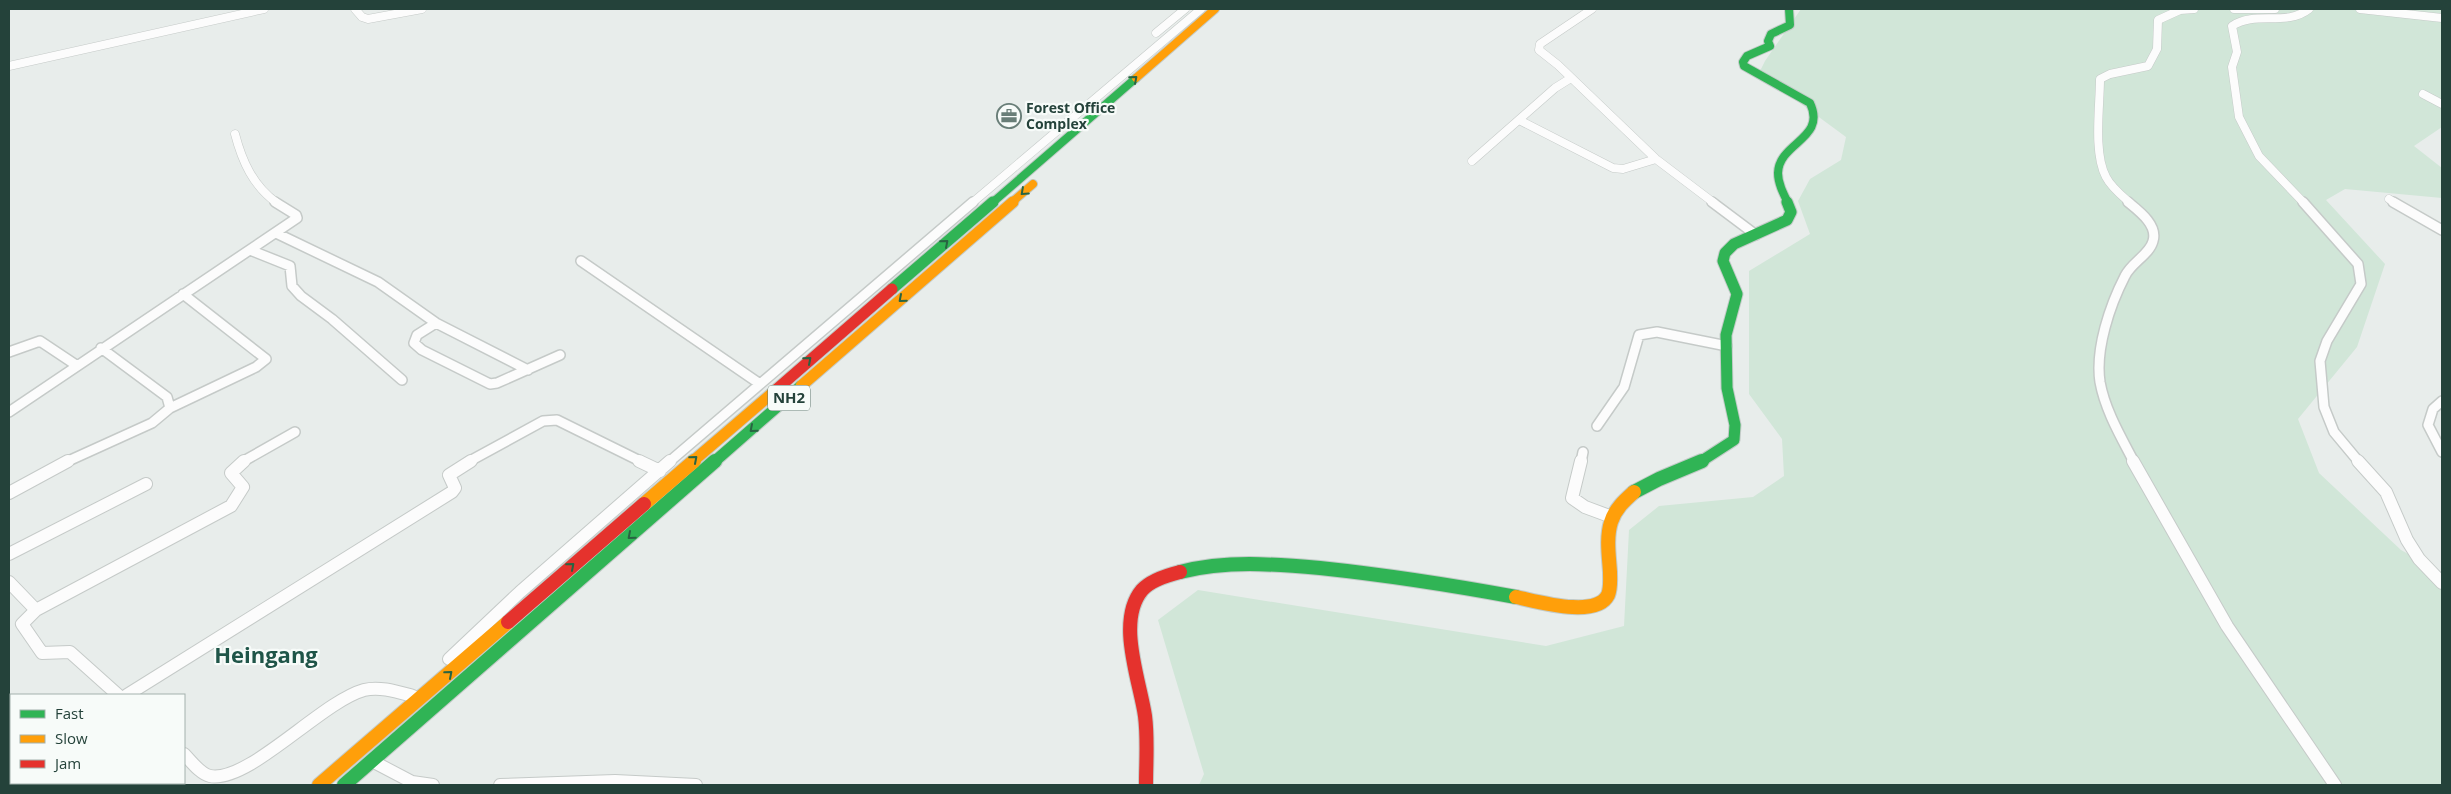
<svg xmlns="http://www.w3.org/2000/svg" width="2451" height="794" viewBox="0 0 2451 794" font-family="'Open Sans',sans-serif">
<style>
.green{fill:#d1e6d8}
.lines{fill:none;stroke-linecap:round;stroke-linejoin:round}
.street-far2-casing{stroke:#c5cac8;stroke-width:9}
.street-far1-casing{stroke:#c5cac8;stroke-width:12}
.street-casing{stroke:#c5cac8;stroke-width:14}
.fast-far2-casing{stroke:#c3cbc8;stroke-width:10}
.fast-far1-casing{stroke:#c3cbc8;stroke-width:13}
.fast-casing{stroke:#c3cbc8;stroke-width:16}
.slow-far2-casing{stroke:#c3cbc8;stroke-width:10}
.slow-far1-casing{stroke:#c3cbc8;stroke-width:13}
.slow-casing{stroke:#c3cbc8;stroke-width:16}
.jam-far1-casing{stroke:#c3cbc8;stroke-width:13}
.jam-casing{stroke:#c3cbc8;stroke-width:16}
.street-far2{stroke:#fcfcfc;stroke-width:8}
.street-far1{stroke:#fcfcfc;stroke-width:9}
.street{stroke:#fcfcfc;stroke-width:12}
.fast-far2{stroke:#30b455;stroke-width:8}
.fast-far1{stroke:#30b455;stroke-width:11}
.fast{stroke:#30b455;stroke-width:14}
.slow-far2{stroke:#ff9f0a;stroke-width:8}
.slow-far1{stroke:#ff9f0a;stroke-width:11}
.slow{stroke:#ff9f0a;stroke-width:14}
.jam-far1{stroke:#e5322d;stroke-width:11}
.jam{stroke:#e5322d;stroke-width:14}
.oneway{stroke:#286442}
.labels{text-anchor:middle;stroke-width:4.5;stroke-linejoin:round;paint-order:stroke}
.far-poi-label{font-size:14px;font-weight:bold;fill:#24423a;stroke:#f7fbf9;text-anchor:start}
.shield{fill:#f7fbf9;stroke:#637a73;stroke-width:1}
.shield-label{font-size:15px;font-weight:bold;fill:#24423a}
.near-quarter-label{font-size:22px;font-weight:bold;fill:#1f5548;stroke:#f7fbf9}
</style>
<rect width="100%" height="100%" fill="#e8edeb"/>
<path class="green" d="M1801,9H2442V127L2414,146L2442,168V198L2345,189L2326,200L2385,264L2357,347L2298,419L2319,473L2401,550L2442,573V785H1199L1204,774L1158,620L1198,590L1546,646L1624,626L1629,530L1659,506L1753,497L1784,476L1782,439L1749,394V271L1810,234L1798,201L1810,179L1841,160L1846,137L1759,73L1765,61Z"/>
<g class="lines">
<defs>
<path id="street-far2" d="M355,9L362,17L368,19L422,9
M1592,9L1540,44L1539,50L1558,65L1656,159L1714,203
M2234,9H2275
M2360,9L2442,18
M1156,33L1185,9
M9,66L264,9
M2423,94L2442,104
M1519,120L1613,168L1623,169L1656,159
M235,134C242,161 253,186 277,203
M1472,161L1555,88L1571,78
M2389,199L2395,203
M972,203L1201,9
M2130,203C2121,195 2111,187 2106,177C2093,153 2100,106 2100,79L2110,74L2148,66L2157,49L2158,20L2180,10L2194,9
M2304,203L2259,156L2239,117L2232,67L2237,52L2232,26C2256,10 2286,27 2309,9"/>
<path id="street-far1" d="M1712,202L1756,235
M2128,202C2139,211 2158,225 2153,241C2150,254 2131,263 2125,276C2110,305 2095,349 2100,382C2105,410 2121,437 2134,462
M2303,202L2358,264L2361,284L2327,341L2320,361L2324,407L2334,432L2359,462
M2393,202L2442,230
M276,233L378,282L436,323L528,370
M250,250L290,266L292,286L301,296L332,319L402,380
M581,261L760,384
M436,323L417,335L414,343L422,350L490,384L497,383L560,355
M9,352L40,341L76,365
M2442,401L2433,409L2428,425L2442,452
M170,408L256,367L266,359L183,294
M9,412L297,218L296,215L275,202
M1597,426L1624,387L1639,335L1657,332L1727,346
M66,462L152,423L170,408L167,397L101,348
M242,462L295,432
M468,462L543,421L557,420L642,462
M669,462L973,202
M1581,462L1583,452"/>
<path id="street" d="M639,461L660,471
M1581,461L1572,498L1585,507L1612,517
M2133,461L2227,626L2335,785
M2358,461L2386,492L2407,540L2419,559L2442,583
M9,493L68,461
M9,554L146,484
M9,582L36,610L231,506L243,487L231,473L244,461
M36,610L22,624L42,653L70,652L118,695
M449,659L520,592L670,461
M127,695L452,492L455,488L449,475L471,461
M184,754C191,761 200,774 210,776C249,783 321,702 364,690C380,686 398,692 413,696
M372,761L412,782L433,785
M9,768L11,767
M90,783L93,785
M500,785L615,781L696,785"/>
<path id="fast-far2" d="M992,203L1136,78
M1788,203C1783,193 1778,183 1778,173C1779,142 1827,139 1810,103L1744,66L1743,62L1747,56L1770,46L1768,41L1771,34L1790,25L1789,9"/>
<path id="fast-far1" d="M892,289L993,202
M714,462L801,386
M1700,462L1734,440L1735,425L1727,388L1726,335L1737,294L1723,261L1725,253L1734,244L1787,220L1791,212L1787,202"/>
<path id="fast" d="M1634,492L1659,479L1702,461
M1180,572C1226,560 1273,564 1320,568C1386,575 1451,585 1516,597
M344,785L715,461"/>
<path id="slow-far2" d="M1136,78L1215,9
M1011,203L1033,184"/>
<path id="slow-far1" d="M801,386L1013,202
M692,462L777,389"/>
<path id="slow" d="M644,504L694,461
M1516,597C1536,601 1596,619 1608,595C1611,588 1610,580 1610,572C1609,556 1606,538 1611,522C1615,509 1624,501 1634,492
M319,785L508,622"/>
<path id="jam-far1" d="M777,389L892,289"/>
<path id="jam" d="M508,622L644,504
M1146,785C1146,762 1148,739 1145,716C1140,681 1116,621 1142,590C1151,580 1168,575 1180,572"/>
</defs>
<use href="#street-far2" class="street-far2-casing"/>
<use href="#street-far1" class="street-far1-casing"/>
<use href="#street" class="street-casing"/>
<use href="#fast-far2" class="fast-far2-casing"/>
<use href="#fast-far1" class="fast-far1-casing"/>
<use href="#fast" class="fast-casing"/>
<use href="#slow-far2" class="slow-far2-casing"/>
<use href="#slow-far1" class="slow-far1-casing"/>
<use href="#slow" class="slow-casing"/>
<use href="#jam-far1" class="jam-far1-casing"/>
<use href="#jam" class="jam-casing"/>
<use href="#street-far2" class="street-far2"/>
<use href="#street-far1" class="street-far1"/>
<use href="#street" class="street"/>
<use href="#fast-far2" class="fast-far2"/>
<use href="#fast-far1" class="fast-far1"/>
<use href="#fast" class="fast"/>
<use href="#slow-far2" class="slow-far2"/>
<use href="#slow-far1" class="slow-far1"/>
<use href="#slow" class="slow"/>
<use href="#jam-far1" class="jam-far1"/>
<use href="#jam" class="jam"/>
</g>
<defs><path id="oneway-chevron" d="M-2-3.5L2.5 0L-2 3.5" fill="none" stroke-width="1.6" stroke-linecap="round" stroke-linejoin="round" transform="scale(1.25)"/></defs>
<g class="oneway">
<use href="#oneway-chevron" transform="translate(1134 79) rotate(-41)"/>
<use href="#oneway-chevron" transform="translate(1024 192) rotate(138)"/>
<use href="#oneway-chevron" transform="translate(945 243) rotate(-41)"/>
<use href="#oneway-chevron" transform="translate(902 299) rotate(139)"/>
<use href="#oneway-chevron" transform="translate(808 360) rotate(-41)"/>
<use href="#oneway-chevron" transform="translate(753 429) rotate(139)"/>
<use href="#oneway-chevron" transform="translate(694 459) rotate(-41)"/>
<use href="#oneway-chevron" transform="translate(631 536) rotate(139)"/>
<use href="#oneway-chevron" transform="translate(571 566) rotate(-41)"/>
<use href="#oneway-chevron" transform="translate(449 674) rotate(-41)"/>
</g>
<defs>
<symbol id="office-ring" viewBox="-11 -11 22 22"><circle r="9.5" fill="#f7fbf9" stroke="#697e78" stroke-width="1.5"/><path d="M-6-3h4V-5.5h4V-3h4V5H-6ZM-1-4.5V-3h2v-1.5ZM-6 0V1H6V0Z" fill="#697e78"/></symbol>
</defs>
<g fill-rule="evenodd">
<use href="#office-ring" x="995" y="102" width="28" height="28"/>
</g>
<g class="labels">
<g class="far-poi-label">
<text x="1026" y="113">Forest Office<tspan x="1026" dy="16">Complex</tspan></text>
</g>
<rect class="shield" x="768" y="385.5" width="42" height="25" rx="4"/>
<g class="shield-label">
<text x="789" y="403">NH2</text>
</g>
<g class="near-quarter-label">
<text x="266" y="663">Heingang</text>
</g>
</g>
<rect width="2451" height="794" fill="none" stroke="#24423a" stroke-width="20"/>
<rect x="10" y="694" width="175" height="90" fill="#f7fbf9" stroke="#a3b1ad"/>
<rect x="20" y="710" width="25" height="8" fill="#30b455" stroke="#a3b1ad"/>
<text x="55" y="719" font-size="15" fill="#24423a">Fast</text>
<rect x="20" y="735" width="25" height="8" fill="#ff9f0a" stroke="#a3b1ad"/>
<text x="55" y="744" font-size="15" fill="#24423a">Slow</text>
<rect x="20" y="760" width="25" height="8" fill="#e5322d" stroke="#a3b1ad"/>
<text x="55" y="769" font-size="15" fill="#24423a">Jam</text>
</svg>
